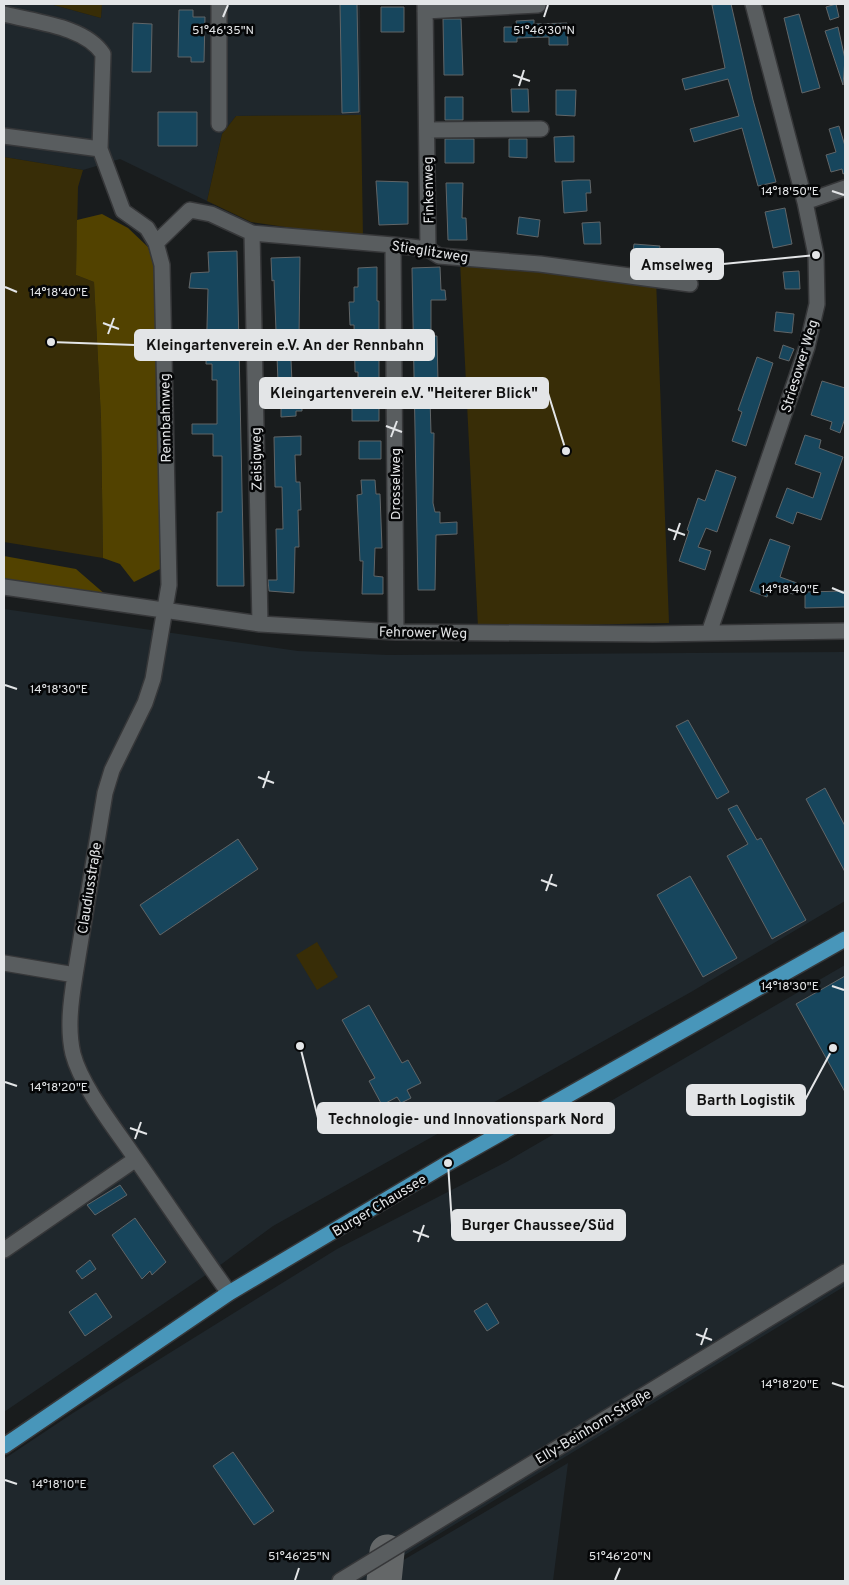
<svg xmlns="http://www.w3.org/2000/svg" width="849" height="1585" viewBox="0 0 849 1585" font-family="Overpass,sans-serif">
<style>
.built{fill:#1f272c}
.green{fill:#382d07}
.forest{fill:#524200}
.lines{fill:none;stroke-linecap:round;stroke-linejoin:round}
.taxiway{stroke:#646768;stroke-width:35}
.building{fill:#17465d;stroke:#616567}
.minor-casing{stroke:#363739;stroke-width:18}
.major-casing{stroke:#363739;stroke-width:18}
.minor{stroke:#595d5f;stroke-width:15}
.major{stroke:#4896ba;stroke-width:15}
.ticks{fill:none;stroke:#e3e5e7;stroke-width:2}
.labels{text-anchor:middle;stroke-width:5;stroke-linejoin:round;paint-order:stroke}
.street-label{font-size:14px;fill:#e3e5e7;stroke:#050607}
.ticks-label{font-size:12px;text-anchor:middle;fill:#e3e5e7;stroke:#050607;stroke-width:5;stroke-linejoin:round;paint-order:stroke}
.leader{fill:none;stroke:#e3e5e7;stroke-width:2}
.callout-dot{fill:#e3e5e7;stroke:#050607;stroke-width:2}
.callout{fill:#e3e5e7;stroke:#e3e5e7;stroke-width:2}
.callout-label{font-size:15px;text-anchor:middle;font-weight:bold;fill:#111}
</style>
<rect width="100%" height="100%" fill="#191c1d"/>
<path class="built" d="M4,4H50L101,18L102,4H360L361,115L236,116L222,134L207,201L120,159L83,170L4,157Z
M4,609L298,651L388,655L845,652V901L691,992L273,1226L219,1266L4,1412Z
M845,965V1286L367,1578V1581H4V1459L73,1413L337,1249L506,1162Z
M568,1463L553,1581H372L373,1578Z"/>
<path class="green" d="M50,4H102L101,18Z
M361,115L363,238L251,222L207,201L222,134L236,116Z
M4,157L83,170L78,187L76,275L94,282L101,418L103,558L4,542Z
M460,261L656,279L669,623L478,627Z
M317,942L338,977L317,990L296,955Z"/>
<path class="forest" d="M102,214L128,228L148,247L154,265L164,567L134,582L120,564L103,558L101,418L94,282L76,275L77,220Z
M4,556L76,569L106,595L4,580Z"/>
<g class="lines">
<path class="taxiway" d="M384,1581L387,1552"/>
</g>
<path class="building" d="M340,4H357L359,112L342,113Z
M719,4H731L753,100L776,182L758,186L742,128L694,142L690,129L739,116L728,79L685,90L682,79L725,68L712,5Z
M836,4L839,17L830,20L826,7Z
M381,7H404V32H381Z
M179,10H193V17H205L204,62H191V57H178Z
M799,14L820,88L802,93L784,18Z
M443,19H461L463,75H444Z
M534,20V24L567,23L568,45H549V37L517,38V42H504V27H517L516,21Z
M133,23L152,24L151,72H132Z
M838,27L845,59L843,85L825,31Z
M511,89H528L529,112H512Z
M556,90H576L575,116L556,115Z
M445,97H463V120H445Z
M158,112H197V146H158Z
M839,126L845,146V173L843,174L842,169L831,172L826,155L836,152L829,129Z
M574,136V162H555L554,137Z
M445,139H474V163H445Z
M509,139H527V158L509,157Z
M578,180H590L591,193H586L587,211L564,213L562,181Z
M376,181L408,182V224L379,225Z
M446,183H463L462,218H466L467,240H448Z
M785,208L792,244L773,248L765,212Z
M519,217L540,220L538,237L517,234Z
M600,222L601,244H584L582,223Z
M634,244L660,246L657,270L631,267Z
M237,251L244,586H217V512H222V456H213V434H192V424H217V380H212V364H206L208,289L189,288L191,273L209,272L208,252Z
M300,257L299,338H301V359L291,360L292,383L297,382V390L311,389V407H302V411H296V416L281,417V392H274V382H278L274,280L272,281L271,258Z
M377,267V301H379V421H352V404H358V372H355L354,325H350L349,302H354V287H358V268Z
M440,267L441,290H445L446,300H431V336H437L438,382L443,381V398H430L431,433H434L433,503L435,512H440V523L457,522V534L436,535L435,590H418L412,268Z
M799,271L800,289H785L783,272Z
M776,312L794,314L792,333L774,331Z
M783,345L794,349L789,361L779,358Z
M757,357L773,363L746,446L732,441L742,412L738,410Z
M822,381L845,388V418L840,433L830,429L832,422L811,415Z
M805,435L821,440L819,448L843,457L821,520L797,512L793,524L776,517L787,488L813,498L821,473L795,464Z
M301,436V455H295L296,482H300L301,510H298L299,547H295L294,593L269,591L268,580H277L276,529H283L282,487H275L274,437Z
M359,441H381V459H359Z
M716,470L736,477L717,532L706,528L698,547L711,551L705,570L679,561L689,531L687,530L698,498L705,501Z
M361,480H375L376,494H380L382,548H375L374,576L383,577V594H362L363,561H360L357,495L362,494Z
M770,539L790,546L780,577L797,583L793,594L771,587L767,597L750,591Z
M845,591V607L805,608V592Z
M688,720L729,792L717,799L676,726Z
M825,788L845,826V872L806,799Z
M737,805L757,840L761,838L806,920L772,939L727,856L748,844L728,809Z
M238,839L258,869L160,935L140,905Z
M690,876L737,958L703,977L657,895Z
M845,976V1092L796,1004Z
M369,1005L402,1063L408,1060L421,1083L407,1090L411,1098L401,1103L397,1097L382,1105L369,1081L375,1078L342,1020Z
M120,1185L127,1195L95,1215L87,1205Z
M135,1218L166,1262L152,1275L150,1271L142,1279L112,1235Z
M90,1260L96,1269L82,1279L76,1271Z
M96,1293L112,1317L85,1336L69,1312Z
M487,1303L499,1323L487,1331L474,1311Z
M233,1452L274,1511L254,1525L213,1466Z"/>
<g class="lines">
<defs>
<path id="minor" d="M425,4L428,249
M425,11L538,5
M4,14C34,22 85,26 103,54L100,149L123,211L147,228L156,243L162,265L169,585L153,679L145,703L112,770L105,793L75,975C71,1000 67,1029 73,1054C81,1085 113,1126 131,1152C164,1199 196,1247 229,1293
M219,124V4
M427,130L541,129
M4,136L100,149
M805,202L845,188
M252,233L260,624
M156,243L190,210L211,214L252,233L393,245L428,249L439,256L540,264L690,284
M393,245L396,632
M4,587L260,624L396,632L653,634L845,631
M709,633L807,347L817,304L816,255L805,202L753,4
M4,963L75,975
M4,1250L136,1159
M340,1581L845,1272"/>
<path id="major" d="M4,1446L229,1293L448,1163L845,939"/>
</defs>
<use href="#minor" class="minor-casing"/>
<use href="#major" class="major-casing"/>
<use href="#minor" class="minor"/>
<use href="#major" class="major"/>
</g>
<path class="ticks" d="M223,17L228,5M544,17L548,5M513,75L530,81M519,86L524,70M832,191L844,195M5,287L17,292M103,323L119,329M108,334L114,318M386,426L402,432M391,437L397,421M668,529L685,535M674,540L680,523M832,588L844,593M5,685L17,689M258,777L274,783M263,788L269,771M541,880L557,886M546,891L552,874M832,986L844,990M5,1082L17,1086M130,1128L147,1134M135,1139L141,1122M413,1231L429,1237M418,1242L424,1225M696,1334L712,1340M701,1345L707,1328M832,1383L844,1387M5,1480L17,1484M295,1580L299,1568M615,1580L620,1568"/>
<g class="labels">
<g class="street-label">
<text transform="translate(428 190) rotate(-91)" y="5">Finkenweg</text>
<text transform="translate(430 251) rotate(9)" y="5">Stieglitzweg</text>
<text transform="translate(799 366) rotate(-73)" y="5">Striesower Weg</text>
<text transform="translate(165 418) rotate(-91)" y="5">Rennbahnweg</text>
<text transform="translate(256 459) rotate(-91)" y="5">Zeisigweg</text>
<text transform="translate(395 484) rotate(-90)" y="5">Drosselweg</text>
<text transform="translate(423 632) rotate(1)" y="5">Fehrower Weg</text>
<text transform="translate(89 888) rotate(-81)" y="5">Claudiusstraße</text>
<text transform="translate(379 1205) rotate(-31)" y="5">Burger Chaussee</text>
<text transform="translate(593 1426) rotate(-31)" y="5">Elly-Beinhorn-Straße</text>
</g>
</g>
<g class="ticks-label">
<text x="223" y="34">51°46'35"N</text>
<text x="544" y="34">51°46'30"N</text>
<text x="790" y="195">14°18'50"E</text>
<text x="59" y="296">14°18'40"E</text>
<text x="790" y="593">14°18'40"E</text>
<text x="59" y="693">14°18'30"E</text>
<text x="790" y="990">14°18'30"E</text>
<text x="59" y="1091">14°18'20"E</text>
<text x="790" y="1388">14°18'20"E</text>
<text x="59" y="1488">14°18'10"E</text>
<text x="299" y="1560">51°46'25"N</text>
<text x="620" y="1560">51°46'20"N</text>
</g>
<path class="leader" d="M816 255L723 264M51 342L135 345M566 451L548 393M833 1048L805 1100M300 1046L318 1118M448 1163L452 1225"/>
<g class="callout-dot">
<circle cx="816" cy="255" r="5"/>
<circle cx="51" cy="342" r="5"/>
<circle cx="566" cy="451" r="5"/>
<circle cx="833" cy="1048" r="5"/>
<circle cx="300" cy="1046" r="5"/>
<circle cx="448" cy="1163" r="5"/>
</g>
<g class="callout">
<rect x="631" y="249" width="92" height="30" rx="5"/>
<rect x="135" y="330" width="299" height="30" rx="5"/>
<rect x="260" y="378" width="288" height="30" rx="5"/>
<rect x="687" y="1085" width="118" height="30" rx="5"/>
<rect x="318" y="1103" width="296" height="30" rx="5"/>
<rect x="452" y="1210" width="173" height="30" rx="5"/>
</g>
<g class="callout-label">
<text x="677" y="270">Amselweg</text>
<text x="285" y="350">Kleingartenverein e.V. An der Rennbahn</text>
<text x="404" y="398">Kleingartenverein e.V. "Heiterer Blick"</text>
<text x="746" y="1105">Barth Logistik</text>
<text x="466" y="1124">Technologie- und Innovationspark Nord</text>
<text x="538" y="1230">Burger Chaussee/Süd</text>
</g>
<rect width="849" height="1585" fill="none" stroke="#e3e5e7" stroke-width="10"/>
</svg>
